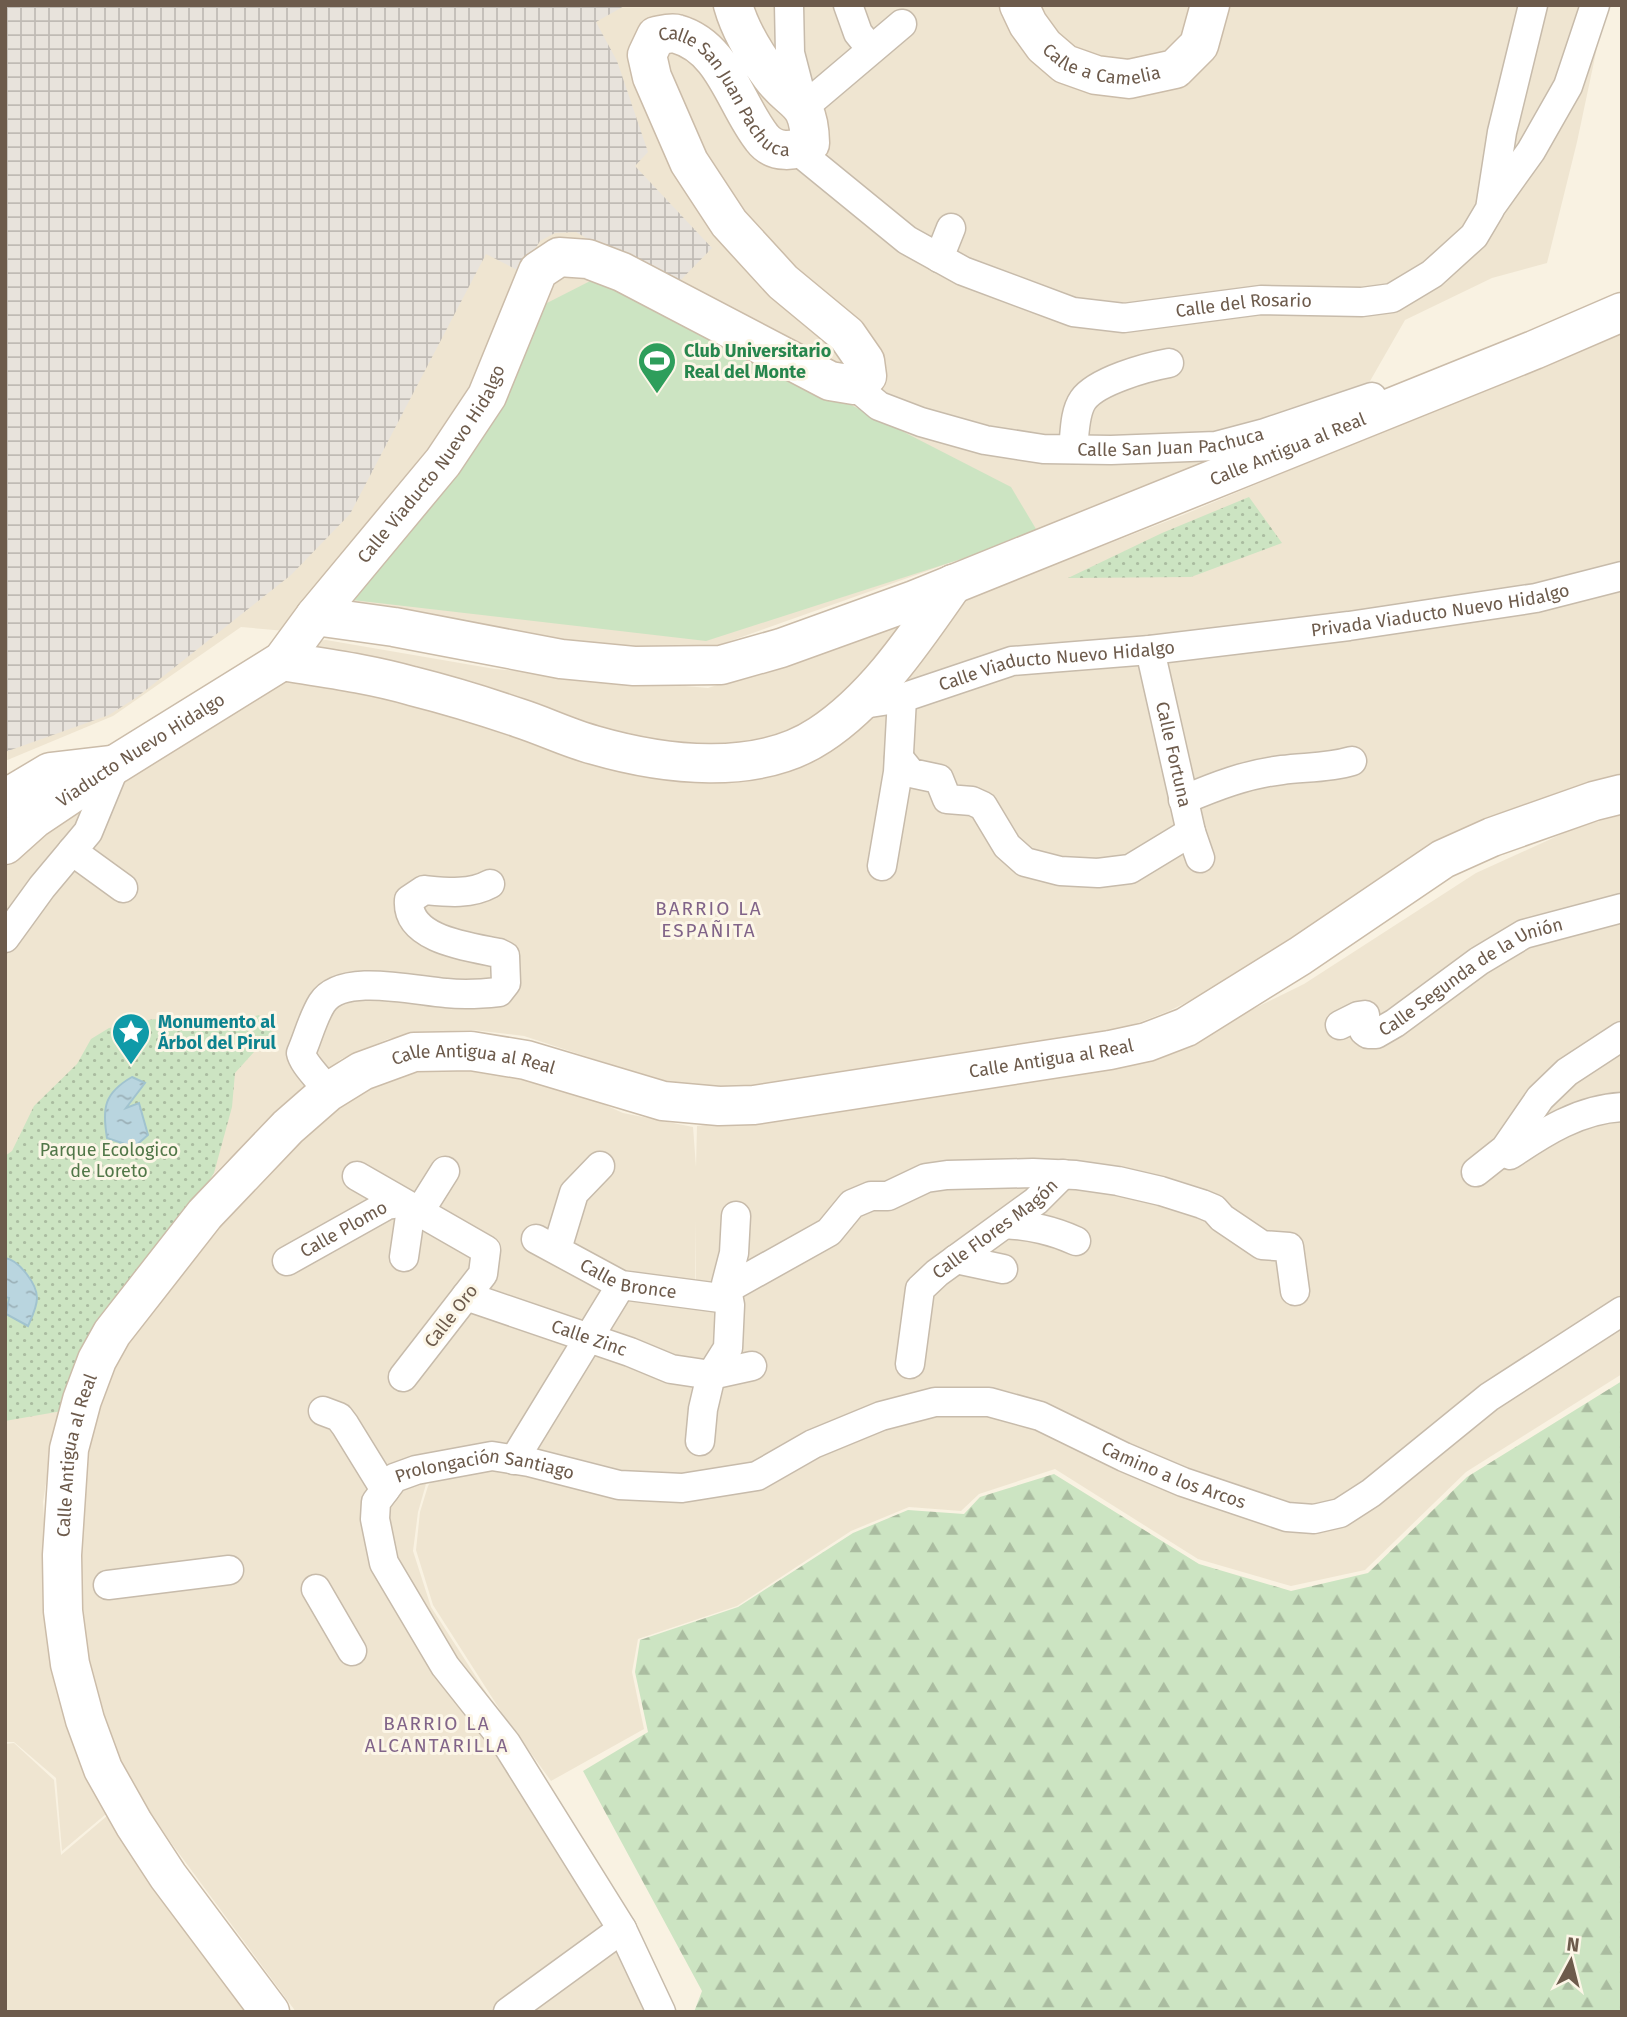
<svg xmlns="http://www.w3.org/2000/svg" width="1627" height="2017" viewBox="0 0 1627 2017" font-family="'Fira Sans',sans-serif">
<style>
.residential{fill:#efe5d1}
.industrial{fill:url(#industrial-grid)}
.grass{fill:#cce4c2}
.forest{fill:url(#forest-firs)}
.park{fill:url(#park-dots)}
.water{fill:url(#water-ripples);stroke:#a1c3cf;stroke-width:2}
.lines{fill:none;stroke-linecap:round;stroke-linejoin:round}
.street-casing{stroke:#c7bbab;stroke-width:31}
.secondary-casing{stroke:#cbbca9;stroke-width:41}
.street{stroke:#fff;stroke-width:28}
.secondary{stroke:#fff;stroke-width:38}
.labels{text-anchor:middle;stroke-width:6;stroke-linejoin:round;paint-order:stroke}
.street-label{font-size:18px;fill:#6d5b4c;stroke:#fcf6e7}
.leisure-label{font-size:18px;font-weight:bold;fill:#27864d;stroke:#fcf6e7;text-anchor:start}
.culture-label{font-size:18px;font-weight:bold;fill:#0d838f;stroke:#fcf6e7;text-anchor:start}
.park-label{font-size:18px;fill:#517748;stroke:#fcf6e7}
.neighbourhood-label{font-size:19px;letter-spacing:2px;fill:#816489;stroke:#fcf6e7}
</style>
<defs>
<pattern id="industrial-grid" width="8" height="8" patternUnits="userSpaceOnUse" patternTransform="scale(1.75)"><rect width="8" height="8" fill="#e8e3dc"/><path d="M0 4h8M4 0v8" fill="none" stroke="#c0bbb5"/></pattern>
<pattern id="forest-firs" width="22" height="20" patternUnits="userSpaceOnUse" patternTransform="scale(1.75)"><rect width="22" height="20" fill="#cce4c2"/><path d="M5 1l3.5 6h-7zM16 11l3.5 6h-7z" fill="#aabca0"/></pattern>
<pattern id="park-dots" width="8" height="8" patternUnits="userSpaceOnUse" patternTransform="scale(1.75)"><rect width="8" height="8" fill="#cce4c2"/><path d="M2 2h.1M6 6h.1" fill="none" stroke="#aabca0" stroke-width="1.8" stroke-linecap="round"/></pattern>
<pattern id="water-ripples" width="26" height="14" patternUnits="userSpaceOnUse" patternTransform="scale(1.75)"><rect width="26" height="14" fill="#b9d5df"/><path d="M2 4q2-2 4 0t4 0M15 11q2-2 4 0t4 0" fill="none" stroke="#9bb0b7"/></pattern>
</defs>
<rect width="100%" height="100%" fill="#f9f2e2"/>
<path class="residential" d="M5,5H1606L1577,142L1547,263L1492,278L1405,320L1350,416L1062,523L708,649L608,659L241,627L113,716L5,761Z
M1622,331V779L1245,973L1169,1011L1122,1029L784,1082L723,1089L664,1082L524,1036L473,1030L426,1032L388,1039L341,1059L227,1161L166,1222L53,1439L43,1502L51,1632L112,1809L62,1851L56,1778L14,1742H5V818L275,644L326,640L495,669L708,688L877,633L1183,515Z
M1622,815V1374L1466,1472L1365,1570L1291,1586L1198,1559L1055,1469L979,1494L961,1511L909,1507L851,1531L737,1606L638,1639L632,1672L644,1729L551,1781L502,1713L433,1605L416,1550L420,1512L428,1486L447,1457L510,1448L530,1452L624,1290L696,1301V1219L695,1299L624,1288L528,1451L510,1446L446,1455L426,1484L418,1512L413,1551L431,1607L498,1711L646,2012H296L172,1844L121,1770L97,1702L73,1602L75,1533L90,1416L124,1331L312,1125L363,1085L431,1069H500L574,1091L623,1113L693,1127L696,1167L697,1126L1097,1069L1172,1049L1304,984L1476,873L1577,827Z
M14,1743L54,1780L61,1855L114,1810L258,2012H5V1744Z"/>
<path class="industrial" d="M5,5H626L596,22L617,61L648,152L635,166L712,248L672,289L576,232L555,233L540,241L521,272L486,254L350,514L291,575L137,697L109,715L5,752Z"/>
<path class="grass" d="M600,276L1011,487L1039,534L706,641L335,598L547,303Z"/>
<path class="forest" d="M1622,1381V2012H694L702,1991L583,1771L648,1732L635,1672L640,1640L738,1607L853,1533L908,1510L964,1514L980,1497L1054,1474L1199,1564L1291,1591L1368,1573L1467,1477Z"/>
<path class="park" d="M1249,497L1282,543L1191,577L1068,578L1162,533Z
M259,1015L272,1032L235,1073L232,1107L214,1173L62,1411L5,1421V1156L12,1151L34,1106L77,1064L91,1039L109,1028L154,1019L186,1025H218Z"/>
<path class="water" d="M132,1077L145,1083L126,1108L139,1103L148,1135L134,1147L107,1138C102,1108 104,1093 132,1077Z
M5,1258C19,1260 37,1284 37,1298C37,1307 32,1317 28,1326L6,1314L9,1298L5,1297Z"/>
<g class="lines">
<defs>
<g id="street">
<path d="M789,5L790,53L804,107L902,24"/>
<path d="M848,5L858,33L871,49"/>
<path id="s1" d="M798,151L907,240L963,271L1073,312L1124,318L1261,300L1362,302L1392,298L1432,274L1474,236L1490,209L1502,132L1533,5"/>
<path d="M1493,204L1531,151L1568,86L1595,5"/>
<path d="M939,258L951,228"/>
<path id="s2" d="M854,385L879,406L921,422L985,440L1043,449L1111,450L1216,446L1265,433L1372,397"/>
<path d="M1073,449C1075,434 1074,413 1083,400C1096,381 1147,367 1169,363"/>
<path id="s3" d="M1150,650L1191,832L1200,858"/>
<path id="s4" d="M857,705L902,698L1012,661L1150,650L1349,626L1536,598L1622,576"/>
<path d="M899,758L911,773L939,779L947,799L972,801L983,806L1007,846L1025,862L1060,871L1098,873L1130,869L1191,832"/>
<path d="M1183,800C1216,786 1247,774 1282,770C1306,767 1328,768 1352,761"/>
<path d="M72,851L123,888"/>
<path d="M882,866L898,772L902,698"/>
<path d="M5,938L42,887L88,832L116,764"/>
<path id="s5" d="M1340,1025L1358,1016L1365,1015L1364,1031L1368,1034H1376L1395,1023L1479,961L1524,934L1622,908"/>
<path d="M328,1092C321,1080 303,1064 301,1053C308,1037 313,1017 322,1003C342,972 415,991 446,993C464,995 481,994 499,992L506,983L505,956L499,953C470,947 406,940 409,900L424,890C446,892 470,895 490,884"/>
<path d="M1510,1155C1544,1132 1580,1109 1622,1107"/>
<path d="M1476,1172L1505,1149L1540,1098L1567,1072L1622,1036"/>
<path d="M357,1176L486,1250L483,1274L403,1377"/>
<path d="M418,1214L445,1171"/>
<path d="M1005,1224C1031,1226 1052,1230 1076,1241"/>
<path id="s6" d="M536,1239L621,1285L728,1299"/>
<path d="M557,1249L574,1193L600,1166"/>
<path d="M404,1257L411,1209"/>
<path d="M956,1259L1003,1269"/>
<path id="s7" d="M287,1261L387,1205L401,1203"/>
<path d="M727,1289L829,1232L852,1204L871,1196H888L926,1178L947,1175L1033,1173L1076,1175L1118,1181L1161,1191L1202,1204L1214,1209L1222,1218L1262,1245L1289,1247L1295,1291"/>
<path id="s8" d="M466,1296L630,1352L671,1369L711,1375L752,1366"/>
<path id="s9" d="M910,1364L920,1289L937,1273L1036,1201L1063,1174"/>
<path d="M323,1411L339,1417L345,1425L385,1490"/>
<path d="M700,1441L703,1409L711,1375L728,1348L730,1305L726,1284L734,1253L736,1216"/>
<path d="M514,1460L621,1285"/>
<path d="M108,1585L229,1570"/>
<path d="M316,1589L352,1651"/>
<path d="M508,2012L622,1929"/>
<path id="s10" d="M661,2012L622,1929L506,1743L445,1666L384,1563L375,1519L376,1502L394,1478L416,1470L492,1456L529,1462L619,1485L682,1488L757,1476L813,1444L881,1416L935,1402H989L1040,1416L1124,1457L1183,1482L1287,1517L1314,1519L1340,1513L1371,1493L1489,1397L1622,1311"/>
</g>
<g id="secondary">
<path id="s11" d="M1019,5L1028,24L1044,46L1065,64L1096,75L1129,79L1175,69L1199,45L1210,5"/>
<path id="s12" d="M315,616L394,627L561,659L634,666L721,665L781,648L914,600L1534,350L1622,312"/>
<path d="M282,661C325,668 370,674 412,686C448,695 484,706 519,718C544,726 568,738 594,745C663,765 757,777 820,735C875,699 916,637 953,584"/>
<path d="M5,799L50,772L110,765"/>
<path id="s13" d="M5,845L34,819L116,764L282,661L315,616L443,462L487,396L538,271L559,257L588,259L622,272L830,381L854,385L867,376L865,361L847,335L783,282L729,223L689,162L652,77L647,55L656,36C662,35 671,32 677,34C724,47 735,104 762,138C774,154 795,152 810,143C809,97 793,106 771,76C756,56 740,30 733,5"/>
<path id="s14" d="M270,2012L168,1876L134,1824L103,1769L85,1720L70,1664L63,1611L62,1555L69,1449L82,1400L97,1360L112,1333L205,1214L288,1127L328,1092L362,1071L414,1052L471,1051L526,1060L663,1101L719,1106L754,1105L1110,1050L1147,1042L1186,1027L1300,956L1443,859L1492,837L1594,801L1622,794"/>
</g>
</defs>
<use href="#street" class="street-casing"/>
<use href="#secondary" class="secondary-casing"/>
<use href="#street" class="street"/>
<use href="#secondary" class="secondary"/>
</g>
<defs>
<symbol id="stadium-pin" viewBox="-11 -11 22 30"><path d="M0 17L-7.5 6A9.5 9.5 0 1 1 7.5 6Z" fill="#2e9e5b" stroke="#fcf6e7"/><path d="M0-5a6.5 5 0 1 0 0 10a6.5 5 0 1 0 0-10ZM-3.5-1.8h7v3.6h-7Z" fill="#fff"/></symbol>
<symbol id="sight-pin" viewBox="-11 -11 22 30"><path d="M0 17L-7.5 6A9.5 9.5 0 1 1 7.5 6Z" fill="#0f9aa8" stroke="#fcf6e7"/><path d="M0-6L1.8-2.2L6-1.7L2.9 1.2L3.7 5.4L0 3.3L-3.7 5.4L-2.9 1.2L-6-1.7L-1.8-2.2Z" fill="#fff"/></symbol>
</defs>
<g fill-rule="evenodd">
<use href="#stadium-pin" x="635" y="339" width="44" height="60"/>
<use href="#sight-pin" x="109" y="1010" width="44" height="60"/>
</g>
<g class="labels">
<g class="street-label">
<text dy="6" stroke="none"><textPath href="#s11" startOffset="112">Calle a Camelia</textPath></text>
<text dy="6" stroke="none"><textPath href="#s13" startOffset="1685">Calle San Juan Pachuca</textPath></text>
<text dy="6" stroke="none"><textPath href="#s1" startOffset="494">Calle del Rosario</textPath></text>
<text dy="6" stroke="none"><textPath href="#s2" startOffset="331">Calle San Juan Pachuca</textPath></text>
<text dy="6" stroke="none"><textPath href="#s12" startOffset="1017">Calle Antigua al Real</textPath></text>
<text dy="6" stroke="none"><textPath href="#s13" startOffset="581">Calle Viaducto Nuevo Hidalgo</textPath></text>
<text dy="6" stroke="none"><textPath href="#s4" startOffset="593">Privada Viaducto Nuevo Hidalgo</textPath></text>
<text dy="6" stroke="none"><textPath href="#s4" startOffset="205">Calle Viaducto Nuevo Hidalgo</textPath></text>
<text dy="6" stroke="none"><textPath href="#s13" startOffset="166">Viaducto Nuevo Hidalgo</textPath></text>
<text dy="6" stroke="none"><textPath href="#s3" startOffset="107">Calle Fortuna</textPath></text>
<text dy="6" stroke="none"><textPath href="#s5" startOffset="168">Calle Segunda de la Unión</textPath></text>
<text dy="6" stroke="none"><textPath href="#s14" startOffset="1813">Calle Antigua al Real</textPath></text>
<text dy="6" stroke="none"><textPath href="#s14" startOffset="1225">Calle Antigua al Real</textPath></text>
<text dy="6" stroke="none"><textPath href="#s9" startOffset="172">Calle Flores Magón</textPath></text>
<text dy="6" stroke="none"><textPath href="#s7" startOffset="65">Calle Plomo</textPath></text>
<text dy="6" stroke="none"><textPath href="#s6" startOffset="102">Calle Bronce</textPath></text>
<text transform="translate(451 1316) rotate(-52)" y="6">Calle Oro</text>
<text dy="6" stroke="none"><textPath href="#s8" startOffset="130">Calle Zinc</textPath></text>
<text dy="6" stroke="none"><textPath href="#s14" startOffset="616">Calle Antigua al Real</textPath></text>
<text dy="6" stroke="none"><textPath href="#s10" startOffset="1438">Camino a los Arcos</textPath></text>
<text dy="6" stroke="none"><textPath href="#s10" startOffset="714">Prolongación Santiago</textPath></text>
</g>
<g class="leisure-label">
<text x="684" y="357">Club Universitario<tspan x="684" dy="21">Real del Monte</tspan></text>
</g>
<g class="culture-label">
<text x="158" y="1028">Monumento al<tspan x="158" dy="21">Árbol del Pirul</tspan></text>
</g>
<g class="park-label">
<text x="109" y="1156">Parque Ecologico<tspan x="109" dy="21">de Loreto</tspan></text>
</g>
<g class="neighbourhood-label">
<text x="709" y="915">BARRIO LA<tspan x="709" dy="22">ESPAÑITA</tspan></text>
<text x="437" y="1730">BARRIO LA<tspan x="437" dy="22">ALCANTARILLA</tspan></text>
</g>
</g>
<rect width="1627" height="2017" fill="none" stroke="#6d5b4c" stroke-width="14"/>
<g transform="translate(1571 1961) rotate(7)" stroke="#fcf6e7" stroke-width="5" paint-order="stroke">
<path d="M0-5L12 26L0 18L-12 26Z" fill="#6d5b4c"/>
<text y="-10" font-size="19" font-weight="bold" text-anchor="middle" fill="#6d5b4c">N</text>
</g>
</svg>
